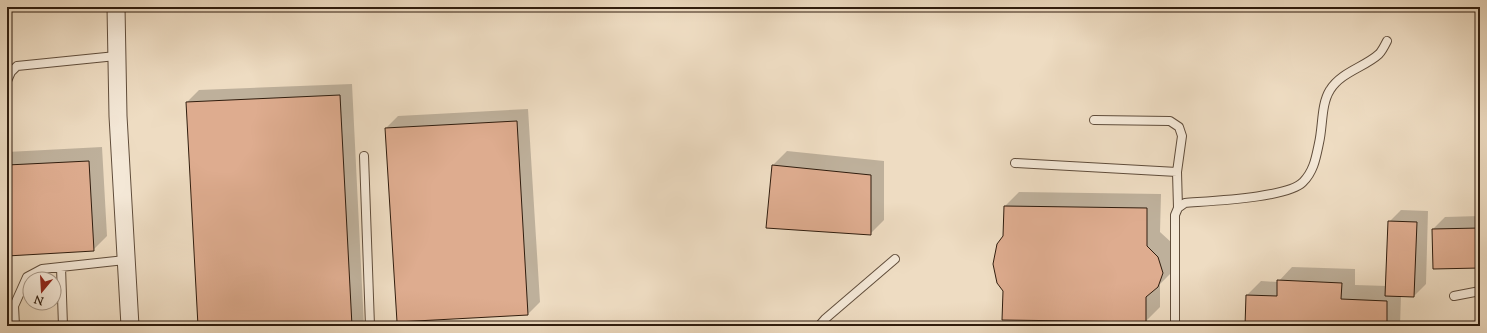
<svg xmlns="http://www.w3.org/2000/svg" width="1487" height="333" viewBox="0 0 1487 333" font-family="'Sorts Mill Goudy',serif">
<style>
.shadow{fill:#0003}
.building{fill:#deac8f;stroke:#301d0e}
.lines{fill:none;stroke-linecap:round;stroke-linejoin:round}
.service-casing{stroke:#604d3b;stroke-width:10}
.minor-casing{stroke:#604d3b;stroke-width:19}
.service{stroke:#f4e8d7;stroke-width:8}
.minor{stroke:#f4e8d7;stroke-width:17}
</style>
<rect width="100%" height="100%" fill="#eedcc2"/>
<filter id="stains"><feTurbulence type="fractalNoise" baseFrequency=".005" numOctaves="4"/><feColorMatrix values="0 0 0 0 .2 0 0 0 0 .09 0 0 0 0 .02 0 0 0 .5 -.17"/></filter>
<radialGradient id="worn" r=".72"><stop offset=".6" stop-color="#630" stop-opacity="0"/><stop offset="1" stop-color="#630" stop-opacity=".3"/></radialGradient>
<path class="shadow" d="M352,84L364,326H199L187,102L199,90Z
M528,109L540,302L528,314L386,128L398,116Z
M102,147L107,236L93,250L7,255V152Z
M787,151L884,161V220L870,234L773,165Z
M1019,192L1161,194L1160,232L1172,243V272L1160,284V307L1146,321L1004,290L995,274V254L998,245L1004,236L1005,206Z
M1401,210L1428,211L1426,284L1414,296L1401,295L1400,326H1246L1247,295L1261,281L1278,282L1292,267L1355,269V285L1387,286L1389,222Z
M1480,216V267L1433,229L1445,217Z"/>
<path class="building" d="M340,95L352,326H198L186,102Z
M517,121L528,315L397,322L385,128Z
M89,161L94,251L7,256V165Z
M772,165L871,175V235L766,228Z
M1004,206L1147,208V246L1158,257L1163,273L1158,287L1146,297V322L1002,320L1003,291L997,283L993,264L997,244L1003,236Z
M1388,221L1417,222L1414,297L1385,296Z
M1480,228V268L1433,269L1432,229Z
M1277,280L1342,283L1341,299L1387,301V326H1245L1246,295L1277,296Z"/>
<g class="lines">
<defs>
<path id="service" d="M7,81L11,72L17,66L116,56
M1094,120L1170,121L1179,127L1182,136L1177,172L1178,208
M364,156L370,326
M1015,163L1177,172
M61,267L63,326
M1454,296L1480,291
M15,326L14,306L27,277L42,269L125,260
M819,326L825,319L895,259
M1175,326V215L1178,208L1185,203C1209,201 1288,198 1303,182C1314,171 1316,157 1319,143C1323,126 1321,104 1330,90C1341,72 1365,67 1379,54C1382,51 1385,45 1387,41"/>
<path id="minor" d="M116,7L118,116L130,326"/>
</defs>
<use href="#service" class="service-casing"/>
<use href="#minor" class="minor-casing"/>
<use href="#service" class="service"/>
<use href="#minor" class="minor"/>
</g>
<rect width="1487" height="333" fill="none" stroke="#eedcc2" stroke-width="24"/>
<rect x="8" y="8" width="1471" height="317" fill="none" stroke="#301d0e" stroke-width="2"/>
<rect x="12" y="12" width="1463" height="309" fill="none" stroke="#301d0e"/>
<g transform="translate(42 291) rotate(198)"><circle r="19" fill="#f4e8d7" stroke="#a69787"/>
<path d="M0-3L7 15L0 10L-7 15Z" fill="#8f2418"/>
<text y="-6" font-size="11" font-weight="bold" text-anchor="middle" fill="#301d0e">N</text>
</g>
<rect width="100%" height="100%" filter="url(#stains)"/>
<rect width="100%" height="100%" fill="url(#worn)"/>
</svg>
